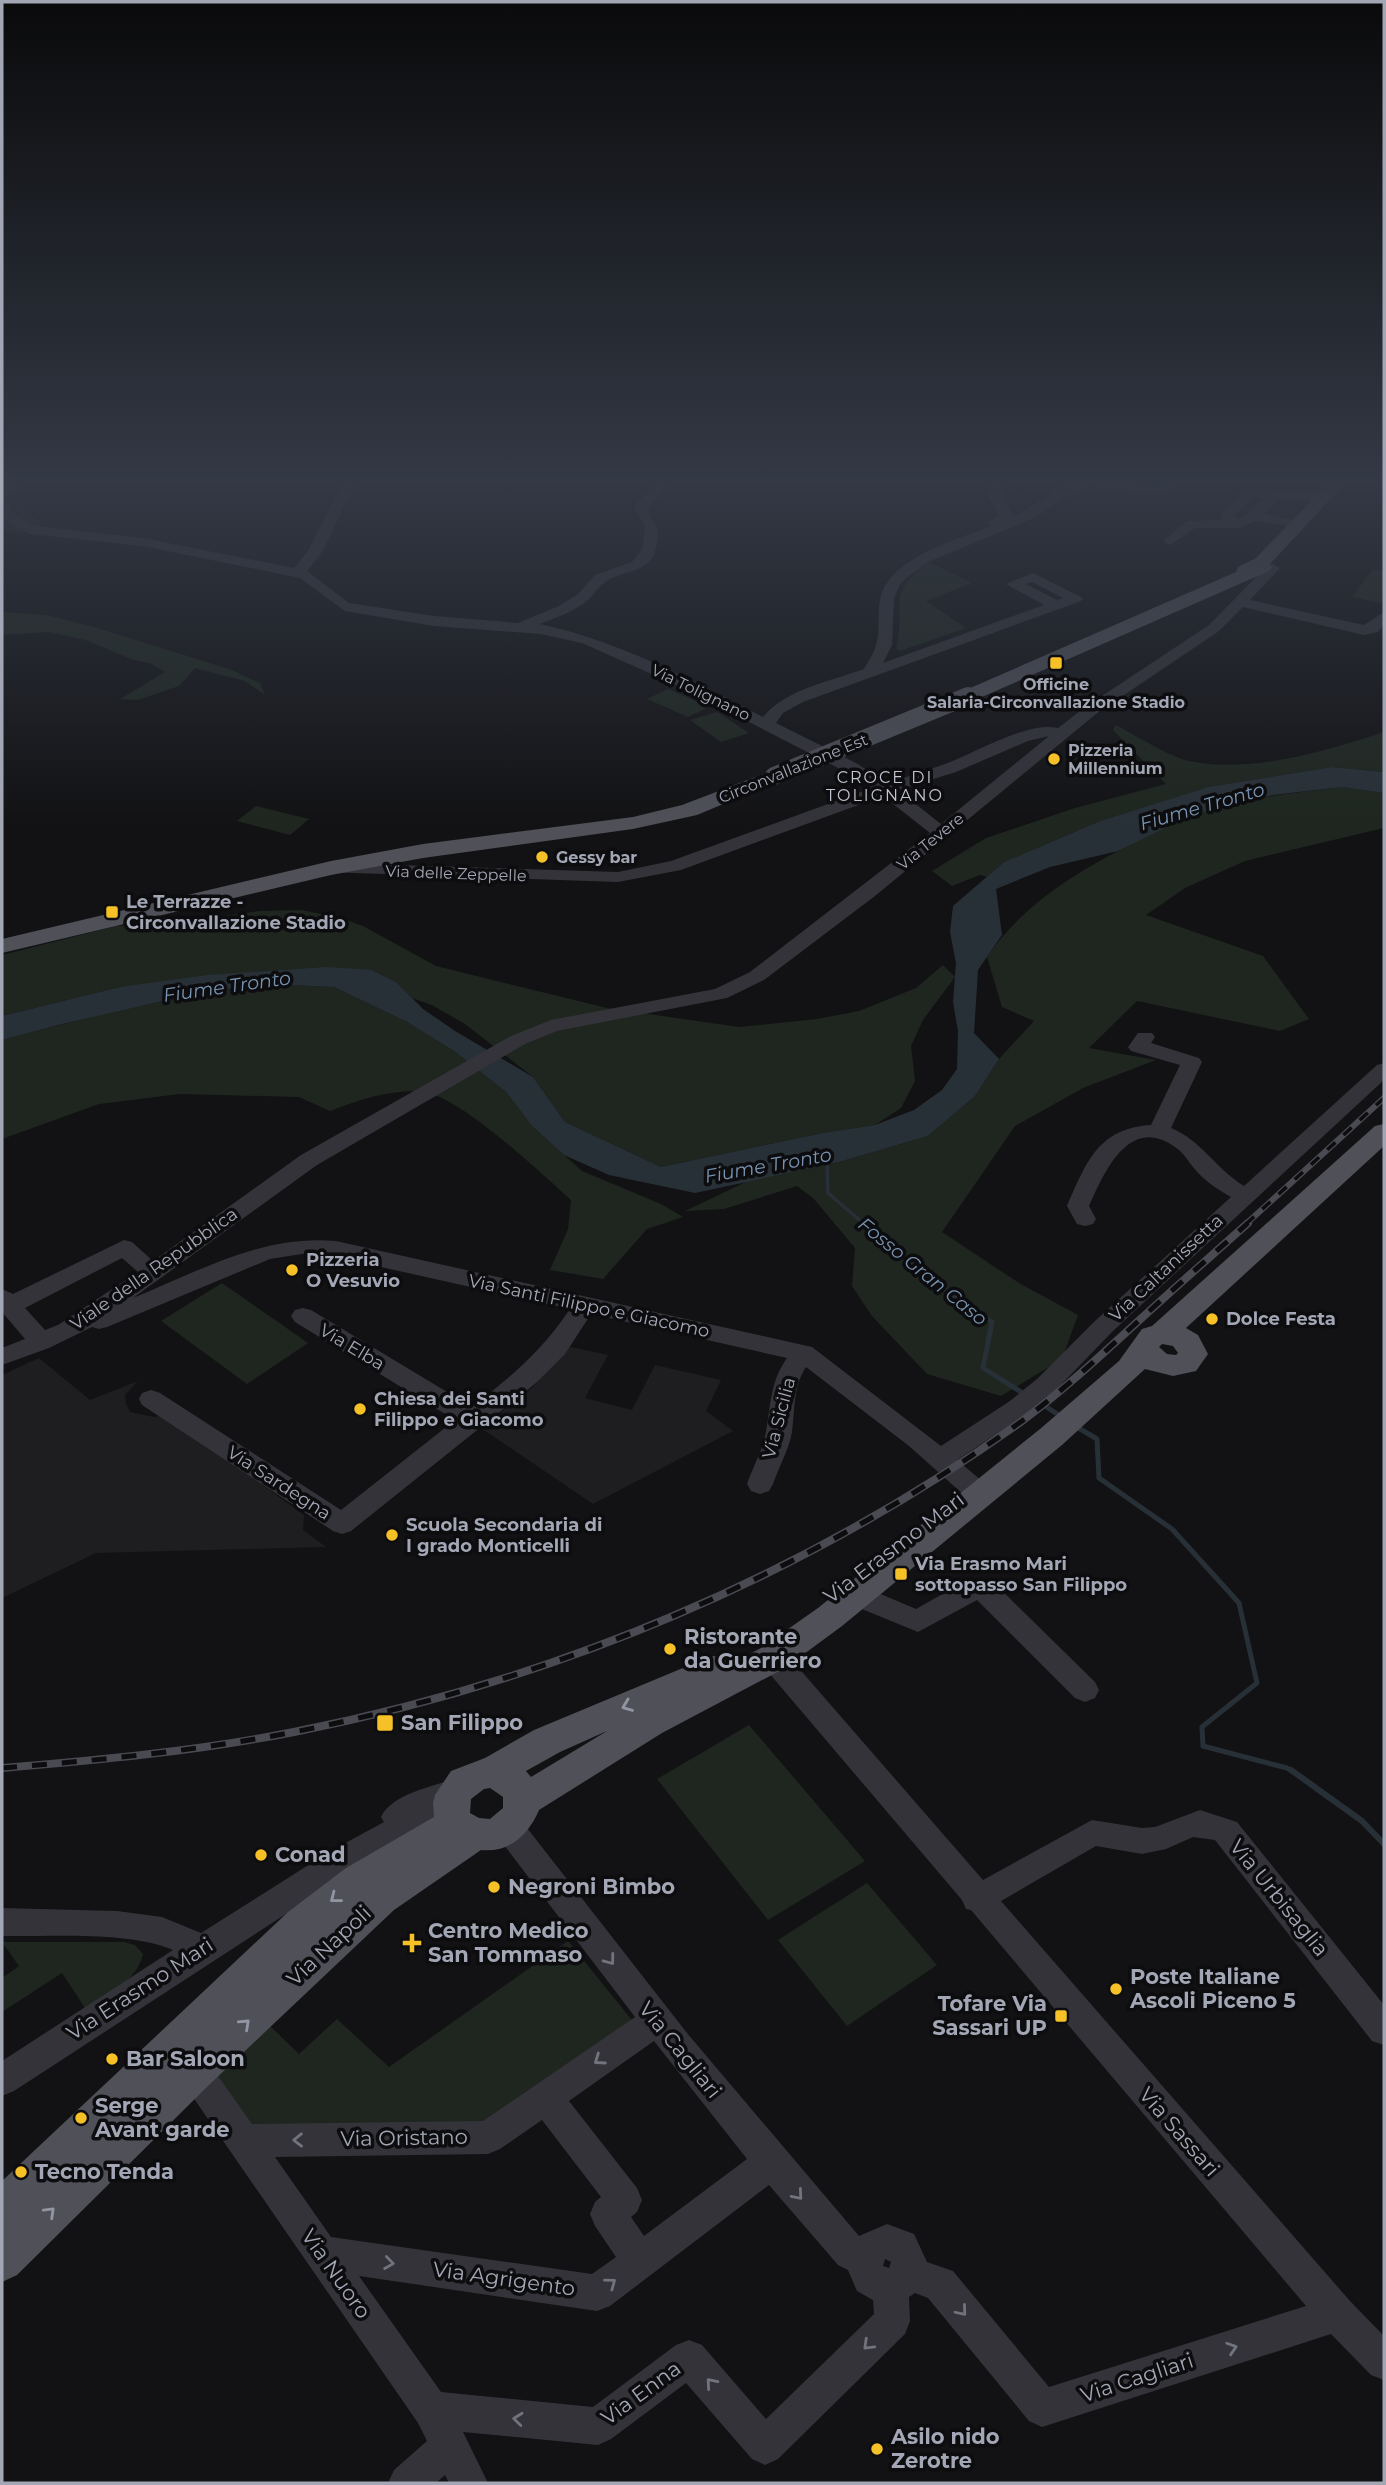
<svg xmlns="http://www.w3.org/2000/svg" width="1386" height="2485" viewBox="0 0 1386 2485" font-family="Montserrat,sans-serif">
<style>
.built{fill:#1e1e21}
.green{fill:#1e261f}
.water{fill:#283037}
.lines{fill:none;stroke-linecap:round;stroke-linejoin:round}
.stream-far2{stroke:#283037;stroke-width:3.5}
.stream-far1{stroke:#283037;stroke-width:5}
.stream{stroke:#283037;stroke-width:6}
.minor{fill:#333339;fill-rule:evenodd}
.major{fill:#4f5058;fill-rule:evenodd}
.rail-far1-casing{stroke:#4a4b52;stroke-width:6}
.rail-casing{stroke:#4a4b52;stroke-width:8}
.rail-far1{stroke:#0d0d0f;stroke-width:3.5;stroke-dasharray:11;stroke-linecap:butt}
.rail{stroke:#0d0d0f;stroke-width:5;stroke-dasharray:15;stroke-linecap:butt}
.major-bridge{stroke:#4f5058;stroke-width:18}
.oneway{stroke:#9296a2}
.oneway2{stroke:#71737d}
.poi-dot{fill:#f6c027;stroke:#0d0d0f;stroke-width:2.5}
.labels{text-anchor:middle;stroke-width:7;stroke-linejoin:round;paint-order:stroke}
.far-poi-label{font-size:16px;font-weight:bold;fill:#a3a7b5;stroke:#0d0d0f;text-anchor:start}
.far-street-label{font-size:16px;fill:#a3a7b5;stroke:#0d0d0f}
.far-neighbourhood-label{font-size:16px;letter-spacing:2px;fill:#c4c6d1;stroke:#0d0d0f}
.poi-label{font-size:18px;font-weight:bold;fill:#a3a7b5;stroke:#0d0d0f;text-anchor:start}
.street-label{font-size:18px;fill:#a3a7b5;stroke:#0d0d0f}
.water-label{font-size:19px;font-style:italic;fill:#7893b1;stroke:#0d0d0f}
.near-street-label{font-size:21px;fill:#a3a7b5;stroke:#0d0d0f}
.near-poi-label{font-size:21px;font-weight:bold;fill:#a3a7b5;stroke:#0d0d0f;text-anchor:start}
</style>
<rect width="100%" height="100%" fill="#121214"/>
<path class="built" d="M566,1346L608,1355L585,1398L632,1410L655,1365L721,1380L706,1411L733,1431L593,1504L481,1428L533,1387Z
M39,1358L90,1400L138,1381L125,1395L126,1404L130,1412L154,1417L166,1415L304,1515L303,1530L326,1547L96,1553L2,1598V1375Z"/>
<path class="green" d="M2,480H26L18,493L21,506L43,524L21,534L2,529Z
M929,562L972,583L926,601L966,628L900,651L896,649C907,604 884,595 929,562Z
M1373,569L1384,571L1383,603L1352,597Z
M2,612L46,615L94,627L232,670L260,683L265,695L245,681L195,668L179,686L138,700L120,699L165,672L152,664L131,659L86,640L49,632L2,635Z
M668,689L709,707L688,717L647,699Z
M717,712L749,733L721,742L690,720Z
M1116,725C1135,735 1170,757 1189,761C1250,774 1326,751 1384,732V772L1332,767L1208,787L1100,821L1004,862L987,877L980,875L952,886L932,871L986,838L1075,808L1166,784L1113,730Z
M1342,787L1384,793V828L1245,861L1185,888L1146,915L1263,956L1309,1019L1280,1031L1137,1001L1089,1048L1156,1060L1083,1088L1015,1126L942,1232L1019,1283L1078,1315L1062,1359L1001,1396L927,1374L872,1316L852,1286L855,1248L814,1199L797,1186L724,1209L685,1211L748,1181L839,1162L928,1136L975,1096L999,1059L1034,1021L1002,1007L987,957C1026,899 1090,864 1152,834C1166,828 1180,819 1195,814C1243,798 1293,793 1342,787Z
M256,806L309,819L290,835L237,821Z
M301,910L341,918L363,926L436,966L607,1008L739,1027L817,1019L859,1011L916,988L943,965L955,977L923,1020L911,1046L915,1081L901,1108L875,1125L822,1133L661,1167L565,1122L533,1077L465,1024L432,1005L412,998L396,982L372,970L120,987L2,1016V955L116,926L191,921L259,911Z
M267,984L334,987L407,1022L454,1051L506,1092L532,1126L582,1171L661,1204L683,1217L647,1229L603,1279L550,1270L568,1229L571,1200C542,1174 456,1092 419,1091C389,1090 358,1100 330,1111L299,1097L180,1094L99,1104L2,1139V1040C89,1016 177,996 267,984Z
M222,1283L308,1343L247,1384L161,1321Z
M749,1725L865,1861L768,1920L657,1779Z
M867,1883L937,1965L847,2026L778,1940Z
M568,1941L635,2024L496,2126L247,2131L210,2080L268,2024L299,2054L337,2019L389,2067Z
M2,1942H124L135,1945L143,1954C136,1983 109,1993 85,2008L62,1973L2,2012V1978L19,1966Z"/>
<path class="water" d="M1332,767L1384,772V793L1342,787L1273,795L1194,814L1118,851L1050,867L996,889L1002,935L978,970L974,1033L999,1059L975,1096L928,1136L839,1162L695,1193L609,1175L564,1155L532,1126L506,1092L454,1051L407,1022L334,987L267,984L194,994L62,1024L2,1040V1016L120,987L208,975L327,967L372,970L396,982L423,1009L455,1031L533,1077L565,1122L661,1167L822,1133L875,1125L914,1110L942,1090L957,1069L958,1031L953,1002L956,963L950,932L953,906L1004,862L1100,821L1208,787Z"/>
<g class="lines">
<path class="stream-far2" d="M827,1162L828,1193L864,1224"/>
<path class="stream-far1" d="M862,1223L907,1262L992,1322L983,1368L1026,1395
M1037,1401L1062,1417
M1075,1426L1097,1439L1099,1478L1172,1529L1239,1603L1257,1683L1202,1727L1203,1746L1287,1768L1293,1772"/>
<path class="stream" d="M1291,1770L1362,1821L1384,1844"/>
<path class="minor" d="M5,480H18L7,498L2,499V484Z
M344,480H357L322,552L307,571L349,603L434,616L518,623L559,606L578,594L595,575L632,562L642,550L645,527L634,507L658,480H671L648,508C651,527 663,521 656,548C650,575 621,569 604,583C598,587 594,594 589,599C576,611 557,617 540,624C619,641 692,680 763,717C785,689 832,681 864,669C868,662 874,653 876,645C881,630 876,612 881,596C892,557 957,540 991,526L988,522L999,515L989,498V480H1002L1003,498L1014,516C1035,507 1054,488 1076,480C1103,471 1134,493 1163,485L1166,480H1178L1174,491L1139,495L1089,484L1029,520L928,562L905,579L899,586L894,599L892,645L883,663L1044,605L1006,584L1033,573L1083,598L1081,601L803,702L783,713L776,723L856,763L887,783C906,777 926,771 945,764C975,753 1027,721 1058,728L1084,708L1209,625L1268,565L1273,564L1280,568L1250,600L1364,625L1384,612V625L1378,632L1364,635L1243,607L1219,631L1096,714L875,896L764,980L727,998L557,1031L525,1044L317,1165L133,1298C199,1271 263,1234 336,1241L812,1347L941,1446L1010,1401L1037,1379L1096,1320L1231,1197C1217,1189 1203,1180 1193,1167C1188,1161 1185,1155 1179,1150C1131,1111 1105,1170 1089,1206L1096,1219L1093,1224L1085,1226L1077,1224L1067,1206C1086,1163 1098,1128 1151,1125L1180,1065L1131,1051L1128,1047L1138,1033H1152L1155,1037L1151,1043L1199,1058L1202,1062L1171,1128C1201,1140 1216,1169 1244,1186L1377,1065L1384,1063V1080L1112,1332L1055,1391L1028,1413L957,1460L982,1481L986,1488L982,1495L973,1498L964,1495L909,1446L806,1367C793,1386 795,1411 792,1432C789,1449 779,1467 773,1484L769,1491L760,1494L751,1491L747,1484C753,1467 763,1449 766,1432C771,1404 770,1382 787,1358L591,1314L565,1354L536,1383L351,1531L342,1534L333,1531L142,1405L139,1399L142,1393L151,1390L160,1393L341,1510L455,1420L295,1322L291,1316L295,1310L303,1308L311,1310L472,1407C514,1374 540,1353 570,1309L336,1257L308,1253L270,1259L107,1327L99,1329L92,1327L49,1348L2,1365V1348L25,1339L2,1312V1289L13,1294L124,1240L132,1242L153,1261L301,1155L511,1036L551,1020L715,989L750,972L930,833L883,796L681,870L618,882L325,872L322,868L331,863L618,872L671,861L872,788L844,771L683,688L582,643L541,634L434,626L345,611L300,578L143,546L30,534L2,518V500L7,501L13,514L34,526L143,538L294,568L308,551ZM1032,582L1063,598L1057,600L1026,584ZM1049,736L941,824L898,790L956,772L1028,741ZM122,1258L138,1272L58,1325L45,1330L25,1308Z
M1255,488L1273,492L1324,493L1331,497L1324,501L1277,500L1264,514L1303,522V528L1256,521L1238,528H1195L1170,545L1163,541L1187,521L1221,520V514L1245,490ZM1254,496L1264,498L1240,519L1234,516Z
M971,1578L995,1584L1095,1682L1099,1690L1095,1698L1085,1702L1075,1698L977,1600L918,1632L847,1603L843,1595L847,1587L857,1584L916,1609Z
M773,1647L783,1650L983,1880L1092,1820L1142,1828L1155,1827L1200,1810L1237,1822L1384,2005V2045L1372,2041L1215,1840L1193,1837L1166,1849L1142,1854L1096,1846L1001,1901L1350,2301L1384,2336V2380L1371,2375L1331,2334L1042,2427L1029,2421L928,2298L915,2293L909,2297L910,2321L905,2334L778,2459L765,2465L752,2459L686,2383L611,2439L598,2445L463,2432L488,2483H449L445,2475L436,2483H388L394,2470L427,2441L418,2423L177,2074L173,2063L177,2052L189,2047L201,2052L252,2124L483,2121L635,2017L498,1837L494,1828L498,1819L509,1815L520,1819L687,2033L859,2236L887,2224L914,2234L927,2262L953,2271L1049,2387L1306,2306L971,1910L966,1909L962,1900L763,1666L759,1658L763,1650ZM654,2041L747,2159L644,2236L631,2217L637,2212L642,2200L637,2188L569,2101ZM542,2120L601,2197L595,2202L590,2214L595,2226L616,2257L592,2274L331,2237L275,2157L488,2154L500,2149ZM769,2185L838,2265L848,2270L857,2291L873,2300L874,2314L766,2419L702,2345L689,2340L676,2345L593,2407L441,2392L359,2276L597,2311L610,2306ZM885,2259L891,2262L889,2268L883,2266Z
M454,1779L464,1783L469,1792L464,1801L458,1803L465,1813L461,1822L416,1835L372,1858L14,2091L2,2096V2061L173,1950C129,1931 51,1937 2,1936V1908L117,1911L162,1917L201,1933L329,1852L384,1822L381,1817C392,1794 431,1787 454,1779Z"/>
<path class="major" d="M1331,480H1348L1270,564L1272,567L1269,571L975,700L968,702L958,696L961,692L1236,572L1238,567L1256,558Z
M774,770L781,772L784,776L781,780L697,815L633,829L423,858L331,875L2,953V939L331,861L423,844L633,817L682,805Z
M1384,1124V1146L1186,1328L1198,1335L1208,1354L1196,1371L1173,1376L1145,1369L1062,1445L842,1626L785,1668L662,1733L539,1810C529,1834 510,1853 481,1850L394,1910L209,2085L17,2275L2,2282V2181L288,1912L346,1868L434,1817L433,1803L435,1795L451,1771L485,1758L534,1730L702,1660L714,1656L726,1660L729,1665L761,1648L818,1608L1040,1429L1119,1361L1142,1329L1152,1326L1375,1126ZM1162,1344L1173,1346L1178,1353L1176,1355L1167,1354L1159,1347ZM607,1731L531,1777L526,1771L560,1752ZM490,1788L503,1797V1808L490,1819L479,1818L470,1813L471,1799L484,1789Z"/>
<defs>
<path id="rail-far1" d="M1246,1224L1384,1098"/>
<path id="rail" d="M2,1768C100,1760 197,1751 294,1732C556,1680 804,1577 1022,1421C1061,1392 1097,1359 1133,1326C1171,1291 1210,1257 1248,1223"/>
</defs>
<use href="#rail-far1" class="rail-far1-casing"/>
<use href="#rail" class="rail-casing"/>
<use href="#rail-far1" class="rail-far1"/>
<use href="#rail" class="rail"/>
<path class="major-bridge" d="M774,776L968,696"/>
</g>
<defs><path id="oneway-chevron" d="M-2-3.5L2.5 0L-2 3.5" fill="none" stroke-width="1.6" stroke-linecap="round" stroke-linejoin="round" transform="scale(1.75)"/></defs>
<g class="oneway">
<use href="#oneway-chevron" transform="translate(627 1706) rotate(159)"/>
<use href="#oneway-chevron" transform="translate(335 1898) rotate(142)"/>
<use href="#oneway-chevron" transform="translate(245 2024) rotate(-43)"/>
<use href="#oneway-chevron" transform="translate(50 2212) rotate(-44)"/>
</g>
<g class="oneway2">
<use href="#oneway-chevron" transform="translate(610 1960) rotate(53)"/>
<use href="#oneway-chevron" transform="translate(599 2060) rotate(145)"/>
<use href="#oneway-chevron" transform="translate(298 2140) rotate(179)"/>
<use href="#oneway-chevron" transform="translate(798 2195) rotate(49)"/>
<use href="#oneway-chevron" transform="translate(389 2263) rotate(8)"/>
<use href="#oneway-chevron" transform="translate(611 2283) rotate(-37)"/>
<use href="#oneway-chevron" transform="translate(962 2311) rotate(50)"/>
<use href="#oneway-chevron" transform="translate(868 2345) rotate(136)"/>
<use href="#oneway-chevron" transform="translate(1232 2348) rotate(-18)"/>
<use href="#oneway-chevron" transform="translate(711 2383) rotate(-131)"/>
<use href="#oneway-chevron" transform="translate(518 2419) rotate(-174)"/>
</g>
<linearGradient id="sky" x2="0" y2="1"><stop stop-color="#0a0a0b"/><stop offset="0.58" stop-color="#333945"/><stop offset="1" stop-color="#333945" stop-opacity="0"/></linearGradient>
<rect width="1386" height="828" fill="url(#sky)"/>
<g class="poi-dot">
<rect x="1049" y="656" width="14" height="14" rx="3.5"/>
<circle cx="1054" cy="759" r="7"/>
<circle cx="542" cy="857" r="7"/>
<rect x="105" y="905" width="14" height="14" rx="3.5"/>
<circle cx="292" cy="1270" r="7"/>
<circle cx="1212" cy="1319" r="7"/>
<circle cx="360" cy="1409" r="7"/>
<circle cx="392" cy="1535" r="7"/>
<rect x="894" y="1567" width="14" height="14" rx="3.5"/>
<circle cx="670" cy="1649" r="7"/>
<rect x="376" y="1714" width="18" height="18" rx="3.5"/>
<circle cx="261" cy="1855" r="7"/>
<circle cx="494" cy="1887" r="7"/>
<path d="M408.5 1932.5h7v7h7v7h-7v7h-7v-7h-7v-7h7z"/>
<circle cx="1116" cy="1989" r="7"/>
<rect x="1054" y="2009" width="14" height="14" rx="3.5"/>
<circle cx="112" cy="2059" r="7"/>
<circle cx="81" cy="2118" r="7"/>
<circle cx="21" cy="2172" r="7"/>
<circle cx="877" cy="2449" r="7"/>
</g>
<g class="labels">
<g class="far-poi-label">
<text x="1056" y="690" text-anchor="middle">Officine<tspan x="1056" dy="18">Salaria-Circonvallazione Stadio</tspan></text>
<text x="1068" y="756">Pizzeria<tspan x="1068" dy="18">Millennium</tspan></text>
<text x="556" y="863">Gessy bar</text>
</g>
<g class="far-street-label">
<text transform="translate(701 692) rotate(26)" y="6">Via Tolignano</text>
<text transform="translate(793 768) rotate(-22)" y="6">Circonvallazione Est</text>
<text transform="translate(930 841) rotate(-39)" y="6">Via Tevere</text>
<text transform="translate(456 873) rotate(2)" y="6">Via delle Zeppelle</text>
</g>
<g class="far-neighbourhood-label">
<text x="885" y="783">CROCE DI<tspan x="885" dy="18">TOLIGNANO</tspan></text>
</g>
<g class="poi-label">
<text x="126" y="908">Le Terrazze -<tspan x="126" dy="21">Circonvallazione Stadio</tspan></text>
<text x="306" y="1266">Pizzeria<tspan x="306" dy="21">O Vesuvio</tspan></text>
<text x="1226" y="1325">Dolce Festa</text>
<text x="374" y="1405">Chiesa dei Santi<tspan x="374" dy="21">Filippo e Giacomo</tspan></text>
<text x="406" y="1531">Scuola Secondaria di<tspan x="406" dy="21">I grado Monticelli</tspan></text>
<text x="915" y="1570">Via Erasmo Mari<tspan x="915" dy="21">sottopasso San Filippo</tspan></text>
</g>
<g class="street-label">
<text transform="translate(1166 1268) rotate(-43)" y="6">Via Caltanissetta</text>
<text transform="translate(154 1269) rotate(-35)" y="6">Viale della Repubblica</text>
<text transform="translate(589 1306) rotate(12)" y="6">Via Santi Filippo e Giacomo</text>
<text transform="translate(352 1347) rotate(31)" y="6">Via Elba</text>
<text transform="translate(779 1418) rotate(-75)" y="6">Via Sicilia</text>
<text transform="translate(279 1483) rotate(33)" y="6">Via Sardegna</text>
</g>
<g class="water-label">
<text transform="translate(1202 806) rotate(-16)" y="7">Fiume Tronto</text>
<text transform="translate(227 986) rotate(-8)" y="7">Fiume Tronto</text>
<text transform="translate(768 1165) rotate(-10)" y="7">Fiume Tronto</text>
<text transform="translate(923 1271) rotate(39)" y="7">Fosso Gran Caso</text>
</g>
<g class="near-street-label">
<text transform="translate(894 1548) rotate(-37)" y="7">Via Erasmo Mari</text>
<text transform="translate(1279 1898) rotate(51)" y="7">Via Urbisaglia</text>
<text transform="translate(329 1946) rotate(-43)" y="7">Via Napoli</text>
<text transform="translate(140 1989) rotate(-33)" y="7">Via Erasmo Mari</text>
<text transform="translate(680 2050) rotate(51)" y="7">Via Cagliari</text>
<text transform="translate(1179 2132) rotate(49)" y="7">Via Sassari</text>
<text transform="translate(404 2138) rotate(-1)" y="7">Via Oristano</text>
<text transform="translate(336 2274) rotate(55)" y="7">Via Nuoro</text>
<text transform="translate(504 2279) rotate(8)" y="7">Via Agrigento</text>
<text transform="translate(1137 2378) rotate(-18)" y="7">Via Cagliari</text>
<text transform="translate(641 2393) rotate(-36)" y="7">Via Enna</text>
</g>
<g class="near-poi-label">
<text x="684" y="1644">Ristorante<tspan x="684" dy="24">da Guerriero</tspan></text>
<text x="401" y="1730">San Filippo</text>
<text x="275" y="1862">Conad</text>
<text x="508" y="1894">Negroni Bimbo</text>
<text x="428" y="1938">Centro Medico<tspan x="428" dy="24">San Tommaso</tspan></text>
<text x="1130" y="1984">Poste Italiane<tspan x="1130" dy="24">Ascoli Piceno 5</tspan></text>
<text x="1047" y="2011" text-anchor="end">Tofare Via<tspan x="1047" dy="24">Sassari UP</tspan></text>
<text x="126" y="2066">Bar Saloon</text>
<text x="95" y="2113">Serge<tspan x="95" dy="24">Avant garde</tspan></text>
<text x="35" y="2179">Tecno Tenda</text>
<text x="891" y="2444">Asilo nido<tspan x="891" dy="24">Zerotre</tspan></text>
</g>
</g>
<rect width="1386" height="2485" fill="none" stroke="#a3a7b5" stroke-width="7"/>
</svg>
